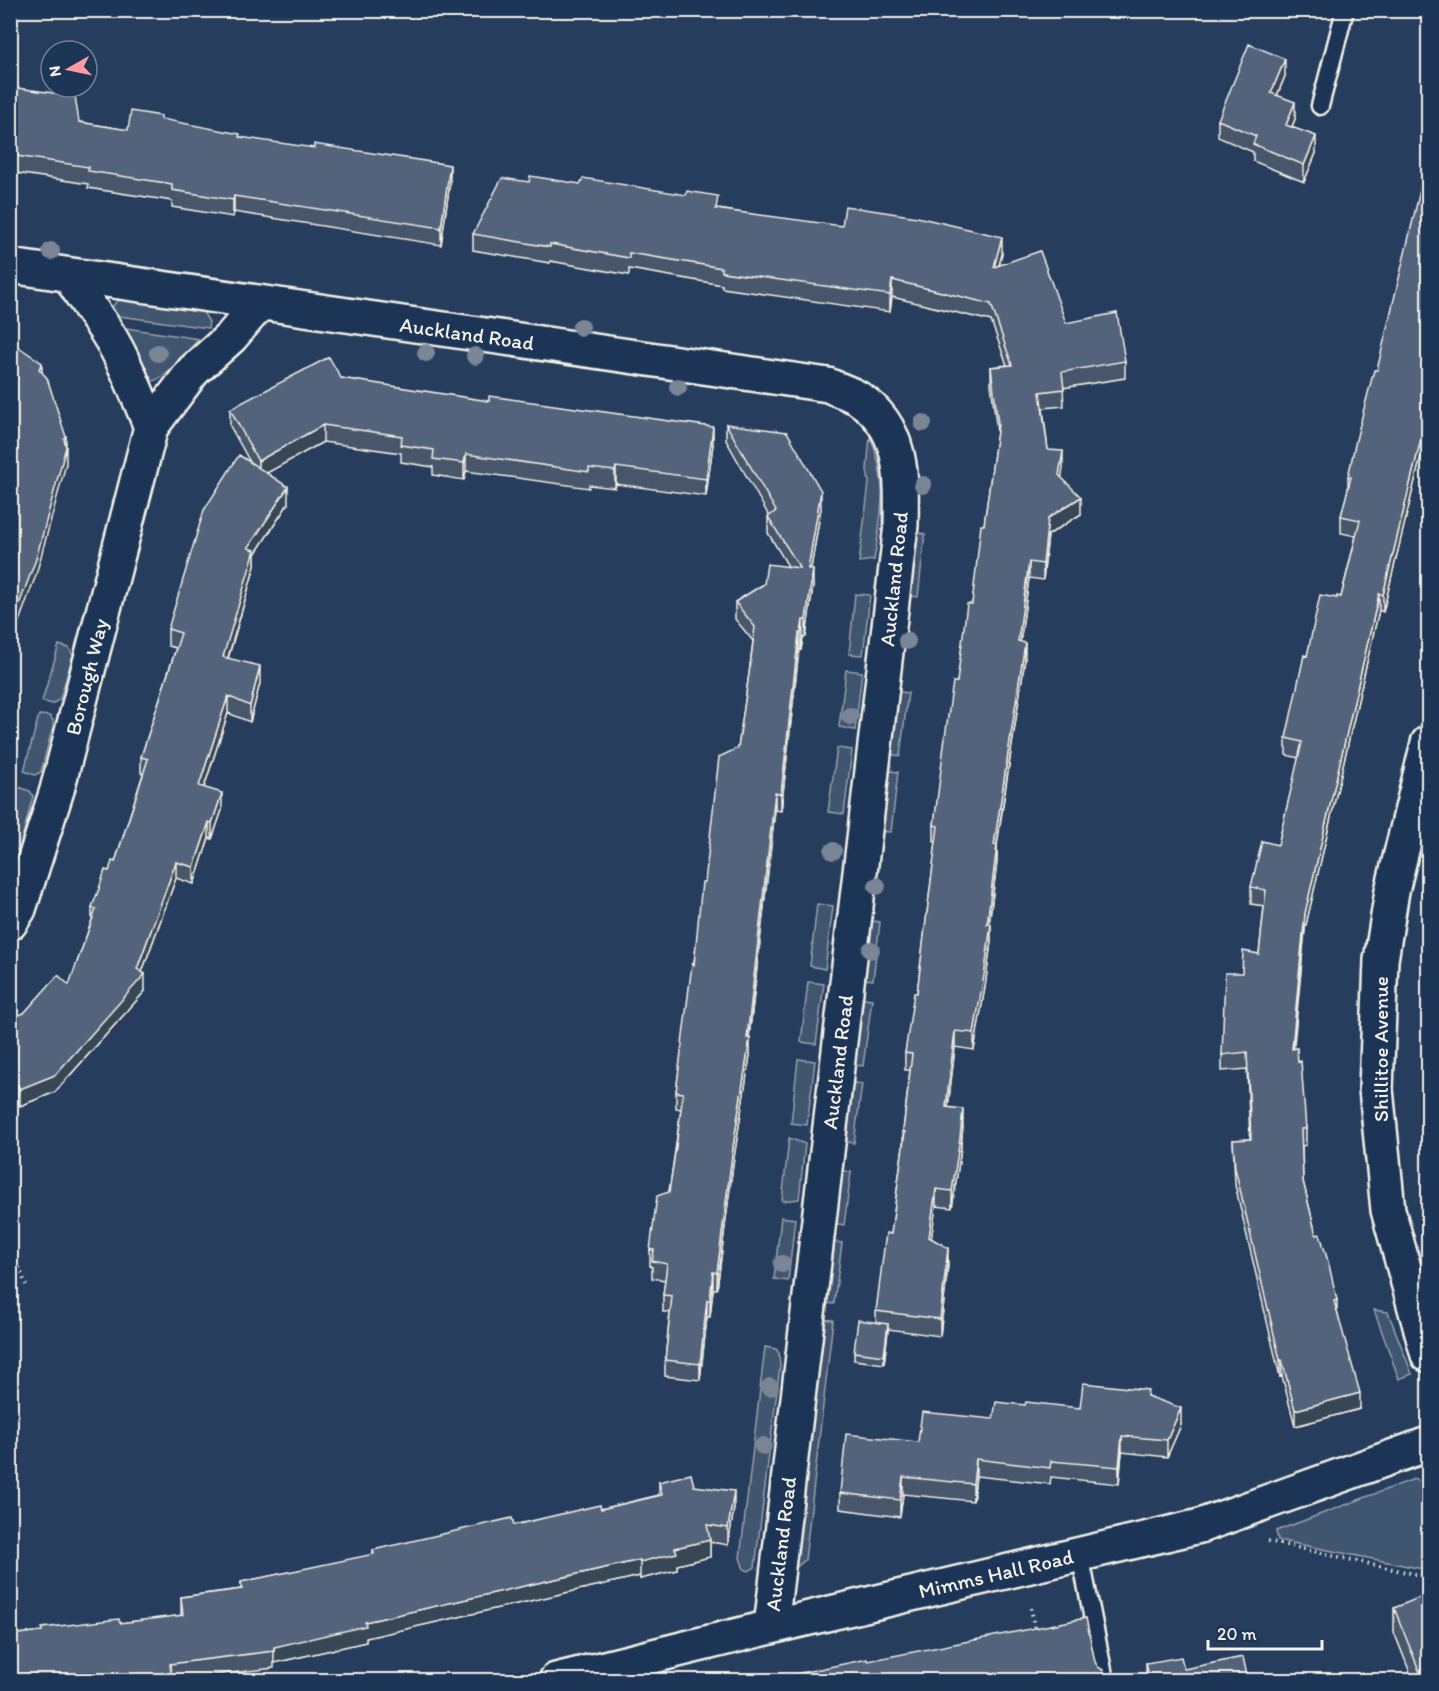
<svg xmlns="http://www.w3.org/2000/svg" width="1439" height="1691" viewBox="0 0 1439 1691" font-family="Itim,sans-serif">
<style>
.green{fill:#40546f;stroke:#9aa2ac;stroke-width:1.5}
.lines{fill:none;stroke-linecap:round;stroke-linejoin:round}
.lane-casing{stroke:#f4f1e8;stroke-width:21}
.street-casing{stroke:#f4f1e8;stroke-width:38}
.path{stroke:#f4f1e8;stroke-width:4;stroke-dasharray:1.5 4.5;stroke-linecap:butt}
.lane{stroke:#1d3557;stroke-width:16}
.street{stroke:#1d3557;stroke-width:33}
.tree{fill:#7a8696}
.wall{fill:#47566a;stroke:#f4f1e8;stroke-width:1.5}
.shaded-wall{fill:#394656;stroke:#f4f1e8;stroke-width:1.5}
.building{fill:#52647b;stroke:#f4f1e8;stroke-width:1.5}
.labels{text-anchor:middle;stroke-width:5;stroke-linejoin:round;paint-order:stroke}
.street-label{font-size:21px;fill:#f4f1e8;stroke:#1d3557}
</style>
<rect width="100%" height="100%" fill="#263d5d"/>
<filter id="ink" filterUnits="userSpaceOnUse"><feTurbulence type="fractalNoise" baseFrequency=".0167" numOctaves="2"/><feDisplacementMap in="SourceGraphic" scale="12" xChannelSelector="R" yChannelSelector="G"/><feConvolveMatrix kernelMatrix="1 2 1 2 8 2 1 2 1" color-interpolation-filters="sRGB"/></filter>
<g filter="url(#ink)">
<path class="green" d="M127,299L203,312L209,322L208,328L112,315V307L117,301Z
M119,327L199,339C187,350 165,382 150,381Z
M870,436C889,485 882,510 874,560L859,562L869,483L867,469Z
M911,532L925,534L918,597L904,595Z
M855,594L870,595L863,655L849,654Z
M59,645L69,648L73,655L60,699L52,704L42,701Z
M846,670L862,672L855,730L839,727Z
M893,691L908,693L900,756L885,753Z
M39,715L50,716L54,722L41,772L35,775L24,771Z
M837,748L852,750L844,814L828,812Z
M883,770L898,772L891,832L876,831Z
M19,787L30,791L33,796L19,849L11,852V822Z
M817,904L833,906L825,969L810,966Z
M864,920L880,922L873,980L857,978Z
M808,982L824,984L816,1044L801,1042Z
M856,997L872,999L863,1066L847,1064Z
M798,1059L815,1061L807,1125L791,1123Z
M846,1082L862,1084L854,1143L838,1140Z
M789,1138L805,1144L799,1199L782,1201Z
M834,1170L851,1172L844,1225L827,1222Z
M781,1217L795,1219L788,1281L774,1279Z
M826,1241L842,1243L834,1304L818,1302Z
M1374,1310L1388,1312L1412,1374L1399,1379Z
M816,1319L833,1320L805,1560L789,1573Z
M765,1347L776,1349L779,1353L780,1366L755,1567L749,1571L744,1569L740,1558Z
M1414,1479L1428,1485V1570L1278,1540L1276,1531Z"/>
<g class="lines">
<defs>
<path id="lane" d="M1320,106L1345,10
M1080,1554L1105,1680"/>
<path id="street" d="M10,266L828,385C837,389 849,393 858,398C904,427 902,478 901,525L771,1627
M70,276C79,292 90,307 100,322C123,354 136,392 151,427
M1428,743L1392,891L1381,960L1376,1089L1388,1210L1428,1355
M10,923L19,909L57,790L151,427L193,371L231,337L260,303
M556,1680L771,1627L1200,1526L1428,1444"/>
</defs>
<use href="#lane" class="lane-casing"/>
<use href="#street" class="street-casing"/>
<path class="path" d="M10,1245L26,1285
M1268,1541L1428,1577
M1031,1608L1035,1631"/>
<use href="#lane" class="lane"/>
<use href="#street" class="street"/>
</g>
<g class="tree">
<circle cx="51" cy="251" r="9"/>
<circle cx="581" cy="327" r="9"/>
<circle cx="158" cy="353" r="9"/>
<circle cx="426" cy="353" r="9"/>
<circle cx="475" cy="356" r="9"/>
<circle cx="678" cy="387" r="9"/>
<circle cx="923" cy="423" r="9"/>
<circle cx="923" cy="485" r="9"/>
<circle cx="907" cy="641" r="9"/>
<circle cx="850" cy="716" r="9"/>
<circle cx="833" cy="851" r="9"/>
<circle cx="877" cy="886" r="9"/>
<circle cx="871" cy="950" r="9"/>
<circle cx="782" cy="1264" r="9"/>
<circle cx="770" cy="1387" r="9"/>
<circle cx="763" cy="1446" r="9"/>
</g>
<path class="wall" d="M1285,76L1277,96L1295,119L1292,127L1316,153L1304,182L1253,161V152L1218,137V120Z
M10,87L79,122L128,130L161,120L450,182L441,245L234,212L233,217L172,207V201L88,188V184L10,172Z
M718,209L1002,254L999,266L1066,323L1125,361V378L1063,388L1064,406L1043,408L1048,450L1063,468L1061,477L1081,514L1048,535L1043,580L1029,578L1020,642L1025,659L997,846V862L989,924L991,941L985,987L974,1050L955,1047L948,1107L963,1126L960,1155L952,1208L936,1206L931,1239L948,1265L940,1336L888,1329L884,1364L854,1360V1352L876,1322V1311L891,1234L903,1146V1131L910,1070H905V1053L917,993L936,842H934V825L957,682L972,604L984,525L997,432L991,384V367L1007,365L991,321L892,297L890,312L722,288V285L629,269V275L550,261V263L473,250V234Z
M341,378L713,444L706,496L616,484L615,488L589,485V488L466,471L464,480L433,475V467L401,462V453L323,442L266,473L288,504L255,554V566L228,659L260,683L250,722L228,713L204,788L222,810L212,839L209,838L194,884L176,878L142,972L145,991L55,1092L20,1106L18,1101L10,1104L24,1013L69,985L92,920V907L109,871L115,862L143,774L141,773V757L176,648L168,646V629L250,462L230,426V409Z
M726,424L821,508L811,569L813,586L806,637H803L801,650L799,649L781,811L775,810L749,1038L750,1055L733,1164L717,1289H713L710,1317H707L700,1380L665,1376V1360L670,1312H663V1295L665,1280L652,1278V1267L650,1266V1250L669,1192L681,1109L676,1108V1092L705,882L738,748L749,674L753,641L735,619V602L764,584L788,566L768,533V517L769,516L726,440Z
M1428,427L1383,612L1379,610L1305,929L1293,1049L1298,1062L1306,1129V1145L1302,1146L1303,1181L1316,1235L1337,1312L1360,1409L1295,1426L1282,1376L1280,1377L1235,1185L1233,1140L1250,1139L1247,1069L1222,1071V1055L1242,973L1259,954L1264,906L1251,904V887L1278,845L1299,758L1286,755V738L1307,656L1337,598L1341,597L1356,536L1341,533V516L1348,490V477Z
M1148,1396L1181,1425L1167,1457L1122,1452L1119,1484L1051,1477L1050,1484L976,1476L973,1501L903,1494L900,1517L840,1509V1493L918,1442L993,1419L1025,1405L1080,1408Z
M659,1482L694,1486L734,1508L728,1545L710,1542V1557L677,1565V1570L640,1579V1576L366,1638V1642L274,1663V1668L171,1680H10L120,1623L181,1616V1597L241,1589V1582L373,1555V1550L601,1509L659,1495Z
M1394,1608L1428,1680H1413L1394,1632Z
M1146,1663L1184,1669L1248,1680H1146Z"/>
<path class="shaded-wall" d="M1285,59V76L1271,110V93Z
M1295,102V119L1286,141V125Z
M1316,136V153L1304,182V165Z
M450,165V182L441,245V228Z
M234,196V212L233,217V200Z
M1002,237V254L994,284V267Z
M892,280V297L890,312V295Z
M42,363V379L39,369Z
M1428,410V427L1383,612V595Z
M323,425V442L258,478V461Z
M713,427V444L706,496V479Z
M66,437V464L36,575L10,646V629L64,439Z
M1063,451V468L1059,492V475Z
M466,454V471L464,480V463Z
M616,467V484L615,488V471Z
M288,487V504L255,554V566L223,674V657L248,548Z
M821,491V508L808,585V569Z
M1081,497V514L1048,535L1043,580V564L1048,518Z
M1029,562V578L1018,658V641Z
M813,569V586L806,637V620Z
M1379,594V610L1305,929L1292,1066V1049L1305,913Z
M803,620V637L801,650V633Z
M799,633V649L781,811V794Z
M1025,643V659L994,862V845Z
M260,666V683L250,722V706Z
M228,696V713L199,803V786Z
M222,793V810L212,839V823Z
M775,793V810L747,1054V1038Z
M209,822V838L194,884V867Z
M997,846V862L987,940V924Z
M176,862V878L139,980L145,974V991L55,1092L20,1106V1089L137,969Z
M991,924V941L985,987L974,1050V1033Z
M955,1031V1047L946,1124V1107Z
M750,1038V1055L733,1164L717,1289V1273L733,1147Z
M18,1085V1101L10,1104V1088Z
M963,1109V1126L960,1155L952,1208V1191Z
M936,1189V1206L929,1254V1237Z
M948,1248V1265L940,1336V1319Z
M713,1272V1289L710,1317V1300Z
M707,1300V1317L700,1380V1364Z
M1337,1300V1317L1334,1301Z
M888,1324V1332L884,1364V1356Z
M1280,1360H1282V1376L1280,1377Z
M1360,1393V1409L1295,1426V1410Z
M1181,1408V1425L1167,1457V1440Z
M1122,1436V1452L1119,1484V1467Z
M976,1459V1476L973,1501V1484Z
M903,1477V1494L900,1517V1500Z
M734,1491V1508L728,1545V1528Z
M710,1540V1557L677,1565V1570L640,1579V1562L675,1548Z
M640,1560V1576L366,1638V1642L274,1663V1647L365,1622Z"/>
<path class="building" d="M1249,44L1285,59L1271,93L1295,102L1286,125L1316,136L1304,165L1253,144L1256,136L1218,120Z
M10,87L75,96L79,122L128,130L131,111L161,116V119L240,134L239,137L314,148V144L450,165L441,228L234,196L233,200L172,190V184L88,171L89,167L10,155Z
M1428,157V410L1383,595L1379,594L1305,913L1292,1049L1297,1048L1298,1062L1301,1061L1306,1129H1301L1303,1181L1316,1235L1320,1234L1329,1265L1337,1300L1334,1301L1360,1393L1295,1410L1282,1360H1280L1235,1168L1233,1140L1251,1139L1247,1052L1222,1055L1225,973H1242L1243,951L1259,954L1266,890L1251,887L1262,841L1278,845L1302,742L1286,738L1304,655L1307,656L1320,595L1337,598V596L1341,597L1360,520L1341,516L1351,477H1348L1356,440L1374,370H1377Z
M530,176L580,184L583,178L686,195L687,191L718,196L716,209L842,226L845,206L917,217L1002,237L994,267L1040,251L1066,323L1117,313L1125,361L1062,372L1064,389L1040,392L1048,450L1063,451L1059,475L1081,497L1048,518L1043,564L1029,562L1018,641L1025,643L994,845L997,846L987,924H991L985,970L974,1033L955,1031L946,1107L963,1109L960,1138L952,1191L936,1189L929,1237L948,1248L940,1319L876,1311L886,1233L891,1234L905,1132L903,1131L912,1054L905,1053L914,993H917L923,944L938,826L934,825L945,737L953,682H957L967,604H972L981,525H984L998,424L991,367L1012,365L991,304L892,280L890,295L722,272V268L629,253V258L550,244V247L473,234L502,178L529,182Z
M10,341L42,363L39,369L47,378L66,437L64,439L66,447L36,559L10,629Z
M329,357L341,378L489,401V396L713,427L706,479L616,467L615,471L589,468V472L466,454L464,463L433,459L434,450L401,445L402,436L323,425L258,461L230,409Z
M726,424L787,432L821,491L808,569H813L806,620H803L801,633H799L781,794L775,793L747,1038H750L733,1147L717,1273L713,1272L710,1300H707L700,1364L665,1360L672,1296L663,1295L667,1264L652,1261L654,1250H650L657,1196L669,1192L677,1140L683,1093L676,1092L692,964L694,965L702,882H705L719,757L738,748L749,674L755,627L735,602L764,584L767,564L800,568L768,517L776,511Z
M239,455L288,487L248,548L255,550L223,657L260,666L250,706L228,696L199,786L222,793L212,823L209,822L194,867L176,862L137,969L145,974L55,1075L20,1089L18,1085L10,1088V1018L24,1013L58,975L69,985L96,909L92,907L99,889L105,870L109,871L112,861L115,862L148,759L141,757L181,633L168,629L204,510Z
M858,1320L888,1324L884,1356L854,1352Z
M1083,1383L1148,1390L1147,1396L1181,1408L1167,1440L1122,1436L1119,1467L1051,1461L1050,1468L976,1459L973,1484L903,1477L900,1500L840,1493L846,1434L918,1442L922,1412L993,1419L996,1402L1025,1405L1026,1402L1080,1408Z
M691,1474L694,1486L734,1491L728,1528L707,1525L710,1540L675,1548L677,1553L640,1562V1560L365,1622L366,1626L274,1647V1651L170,1664L171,1674L121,1680H10V1635L42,1631V1628L119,1619L120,1623L183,1615L181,1597L242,1589L241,1582L374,1554L373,1550L512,1518L514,1525L600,1505L601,1509L662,1495L659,1482Z
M1428,1594V1680H1423L1394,1608Z
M1086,1618L1095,1662L1098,1667L1103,1670L1105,1680H767L867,1659L868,1661Z
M1181,1657L1184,1669L1243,1657L1248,1680H1150L1146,1663Z"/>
</g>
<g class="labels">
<g class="street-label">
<text transform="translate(467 334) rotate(8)" y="7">Auckland Road</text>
<text transform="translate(894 579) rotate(-84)" y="7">Auckland Road</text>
<text transform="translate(87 677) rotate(-76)" y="7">Borough Way</text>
<text transform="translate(1381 1049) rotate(-90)" y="7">Shillitoe Avenue</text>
<text transform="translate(838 1062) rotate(-83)" y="7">Auckland Road</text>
<text transform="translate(781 1544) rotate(-83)" y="7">Auckland Road</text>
<text transform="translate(996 1574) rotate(-13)" y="7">Mimms Hall Road</text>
</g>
</g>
<rect width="1439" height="1691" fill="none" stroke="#1d3557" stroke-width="36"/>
<rect x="18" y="18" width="1403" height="1655" fill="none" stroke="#f4f1e8" stroke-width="2" filter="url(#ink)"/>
<g transform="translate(69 69) rotate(261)"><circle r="28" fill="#1d3557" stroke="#738091" stroke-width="1.5"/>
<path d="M0-4.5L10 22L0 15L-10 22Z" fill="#ff9aa2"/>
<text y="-9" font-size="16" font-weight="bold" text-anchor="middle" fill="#f4f1e8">N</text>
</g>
<path d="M1208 1640v9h114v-9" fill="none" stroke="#f4f1e8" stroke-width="3"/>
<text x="1217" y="1640" font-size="18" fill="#f4f1e8" stroke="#1d3557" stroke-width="4.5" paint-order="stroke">20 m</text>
</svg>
